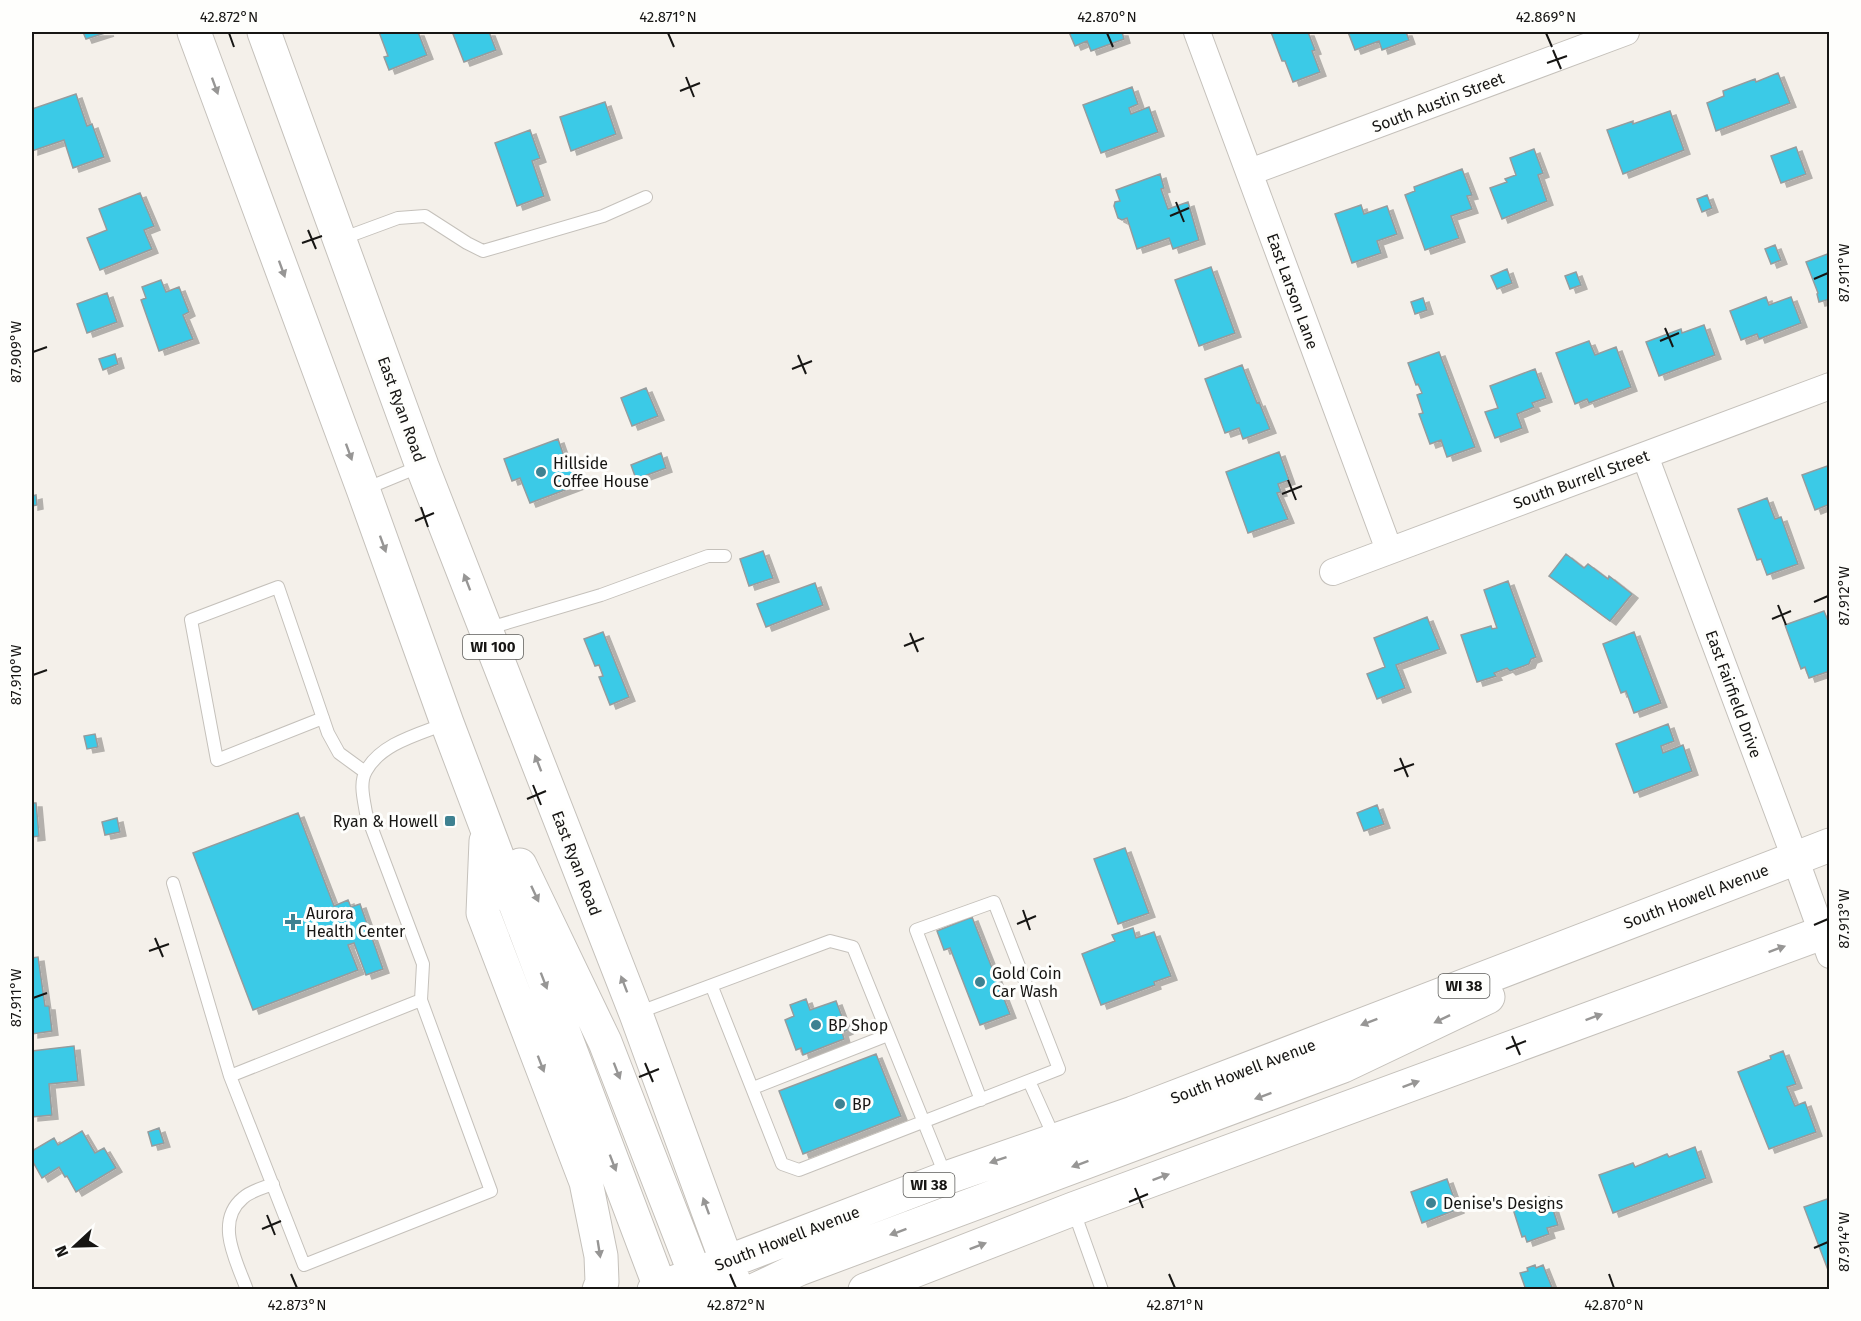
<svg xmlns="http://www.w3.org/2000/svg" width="1861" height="1321" viewBox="0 0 1861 1321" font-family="'Fira Sans',sans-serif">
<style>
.building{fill:#3bcae7;stroke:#949c9e;stroke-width:1.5;filter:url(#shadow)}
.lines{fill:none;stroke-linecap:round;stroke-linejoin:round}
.lane-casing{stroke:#c5c1bb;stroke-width:14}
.street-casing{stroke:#c5c1bb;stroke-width:28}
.primary-casing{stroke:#c5c1bb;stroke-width:35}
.lane{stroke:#fff;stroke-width:12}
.street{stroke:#fff;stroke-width:26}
.primary{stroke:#fff;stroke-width:33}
.oneway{fill:#979695}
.ticks{fill:none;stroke:#171614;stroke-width:2}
.poi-dot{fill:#3e8191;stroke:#fefefc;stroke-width:2}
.labels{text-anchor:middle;stroke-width:6;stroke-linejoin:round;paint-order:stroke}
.shield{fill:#fefefc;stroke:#5c5c5a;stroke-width:1.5}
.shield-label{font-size:15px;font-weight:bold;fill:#171614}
.street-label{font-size:16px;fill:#171614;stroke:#fefefc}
.poi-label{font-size:16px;fill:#171614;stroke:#fefefc;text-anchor:start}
.neatline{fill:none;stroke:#171614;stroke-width:2}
.ticks-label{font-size:15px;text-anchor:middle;fill:#171614}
</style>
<defs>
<filter id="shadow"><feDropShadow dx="6" dy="4" stdDeviation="0" flood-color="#0004"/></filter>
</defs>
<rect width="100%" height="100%" fill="#f4f0ea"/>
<path class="building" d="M83,32H108L86,39Z
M379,32H418L427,55L389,70L384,57L388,56Z
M458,32H489L496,50L464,62L453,34Z
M1069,32H1122L1124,39L1091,51L1087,41L1075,46Z
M1271,32H1308L1315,50L1312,51L1320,72L1293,82L1285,61H1282Z
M1348,32H1406L1409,40L1382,50L1379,41L1355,50Z
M1778,73L1790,103L1716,131L1707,103L1724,96L1723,91L1755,79L1756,82Z
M1132,87L1138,104L1129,108L1131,114L1149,107L1158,132L1101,153L1083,105Z
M76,94L87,126L92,124L104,157L73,168L64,140L32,151V109Z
M605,102L616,134L571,151L560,117Z
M1670,111L1684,150L1623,174L1607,130L1633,121V124Z
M530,130L540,158L532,161L544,196L517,206L495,143Z
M1796,147L1806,174L1781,183L1771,156Z
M1534,149L1543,173L1538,175L1547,201L1502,219L1490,188L1507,182L1505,179L1516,175L1510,158Z
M1462,169L1472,195L1467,196L1472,209L1451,216L1459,238L1425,250L1405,195L1415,191L1414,187Z
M1160,174L1164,188L1161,189L1168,209L1188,202L1199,240L1173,249L1169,238L1137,249L1127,218L1122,220L1118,218L1114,206L1115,202L1120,201L1116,190Z
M140,193L154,226L144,230L152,249L100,270L87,238L107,230L99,209Z
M1707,195L1712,208L1702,212L1697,199Z
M1361,205L1364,214L1387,206L1397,234L1377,241L1381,253L1352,263L1335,214Z
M1775,245L1781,260L1771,264L1765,249Z
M1830,253V299L1819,302L1817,294L1818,293L1806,262Z
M1211,267L1235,333L1199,346L1175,280Z
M1507,269L1512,283L1497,289L1491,276Z
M1576,272L1581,285L1570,289L1565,276Z
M161,280L166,292L179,287L189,312L183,315L193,339L159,351L141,300L146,298L142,287Z
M107,293L117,322L87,333L77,304Z
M1766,297L1769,305L1791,297L1801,323L1759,339L1757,334L1741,340L1730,311Z
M1423,298L1427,310L1415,314L1411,302Z
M1704,325L1715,355L1659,376L1646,342L1681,329L1682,333Z
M1589,341L1595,355L1616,347L1631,387L1589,403L1587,399L1575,404L1556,353Z
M1439,352L1475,447L1447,457L1441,440L1430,444L1419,414L1423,413L1417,395L1422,393L1418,384L1416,385L1408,363Z
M115,354L118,364L103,370L99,359Z
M1242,365L1257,403L1259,402L1270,429L1243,439L1239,428L1225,433L1205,379Z
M1535,369L1546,398L1532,403L1534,407L1517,414L1522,428L1495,438L1485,412L1498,408L1490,386Z
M646,388L658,416L632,426L621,398Z
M558,439L568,468L571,466L578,485L530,503L520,478L512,481L504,459Z
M1279,452L1289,480L1278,484L1281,492L1277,493L1288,519L1248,533L1226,472Z
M661,453L666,468L636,479L631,465Z
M1830,465V504L1815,510L1802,475Z
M36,495L37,505L32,506V496Z
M1767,498L1775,519L1781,517L1798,564L1767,575L1761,559L1757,560L1738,509Z
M763,551L773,578L749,586L740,559Z
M1566,554L1584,568L1588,564L1608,579L1609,576L1632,594L1610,621L1549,576Z
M1508,581L1536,657L1531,659L1529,664L1510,671L1507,668L1494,673L1496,676L1477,682L1461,635L1491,626L1492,629L1497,628L1484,590Z
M815,583L823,605L766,627L757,604Z
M1824,611L1830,626V671L1809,678L1805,667L1801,669L1785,625Z
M1427,617L1440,649L1396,665L1405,688L1377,699L1367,674L1385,667L1374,638Z
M603,632L629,697L610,705L599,677L603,676L599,665L595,666L584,639Z
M1634,632L1661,703L1634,713L1626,691L1621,693L1603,644Z
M1668,724L1674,741L1661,746L1663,753L1683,745L1692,771L1634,793L1616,744Z
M95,734L98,747L87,749L84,736Z
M32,803H36L39,836L32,837Z
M1377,805L1384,824L1364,831L1357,813Z
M298,813L334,906L348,900L351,907L360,904L383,969L366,975L354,943L348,945L358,970L253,1010L193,853Z
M117,818L120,832L105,835L102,822Z
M1125,848L1149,913L1118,924L1094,859Z
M972,917L1010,1014L980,1025L950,948L944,950L937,931Z
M1133,928L1136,938L1154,932L1171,976L1154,982L1155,985L1101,1005L1082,954L1115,941L1112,935Z
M38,957L45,1006H49L52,1031L32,1034V958Z
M806,999L810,1010L836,1001L847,1030L842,1032L844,1039L803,1055L801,1048L796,1050L785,1020L794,1016L790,1005Z
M74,1046L78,1081L49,1084L52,1115L32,1117V1051Z
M1783,1051L1796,1084L1787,1087L1795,1106L1805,1102L1816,1132L1769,1149L1738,1072L1771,1059L1770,1056Z
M876,1054L901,1116L803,1154L779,1091Z
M159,1128L164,1143L152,1146L148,1132Z
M82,1131L95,1153L104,1148L116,1168L76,1192L67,1176L65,1177L59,1167L42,1178L32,1160V1151L54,1138L58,1145Z
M1695,1147L1706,1178L1613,1213L1599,1175L1633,1163L1635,1167L1667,1154L1669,1157Z
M1447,1179L1458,1209L1422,1223L1411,1192Z
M1549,1197L1558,1225L1547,1228L1549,1234L1527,1242L1525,1236L1522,1237L1513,1209Z
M1830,1198V1269L1828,1270L1804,1207Z
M1535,1265L1536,1268L1543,1265L1553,1290H1526L1520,1273L1528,1271L1527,1268Z"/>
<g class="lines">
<defs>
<path id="lane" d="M341,239L398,218L425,216L467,243L483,251L603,216L646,197
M365,489L421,466
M486,629L601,595L708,556H725
M323,718L217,760L191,620L278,587L328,733L339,753L365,772
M173,883L230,1076L304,1265L491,1191L421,1000
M712,987L782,1164L799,1170C886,1136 973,1103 1059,1069L994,902L916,930L981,1100
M637,1013L830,941L853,947L946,1177
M230,1076L421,1000L423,964L366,813C364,800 359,783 366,771C381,743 420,734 447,723
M1029,1081L1055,1139
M753,1088L888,1035
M1073,1209L1102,1290
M247,1290C237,1262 214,1222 243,1198C250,1191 263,1188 273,1184"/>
<path id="street" d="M1197,32L1389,550
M1250,172L1626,32
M1645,456L1795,858L1830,955
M1333,572L1830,386"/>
<path id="primary" d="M194,32L363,489L447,723L661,1290
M264,32L422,466L636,1014L737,1290
M486,841L483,913L586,1182L601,1256L602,1282L599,1290
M520,865L605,1042L695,1274L706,1290
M654,1290L946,1178L1133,1113L1830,845
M755,1290L799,1269L1343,1066L1488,997
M865,1290L1073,1209L1830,930"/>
</defs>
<use href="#lane" class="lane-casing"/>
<use href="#street" class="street-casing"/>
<use href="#primary" class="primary-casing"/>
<use href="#lane" class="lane"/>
<use href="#street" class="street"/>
<use href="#primary" class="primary"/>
</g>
<defs><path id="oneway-solid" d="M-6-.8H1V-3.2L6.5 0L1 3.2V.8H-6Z" transform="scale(1.5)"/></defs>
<g class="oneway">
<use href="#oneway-solid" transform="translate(215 86) rotate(70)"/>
<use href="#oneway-solid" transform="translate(282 269) rotate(70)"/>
<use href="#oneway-solid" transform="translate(349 452) rotate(70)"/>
<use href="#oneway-solid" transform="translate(383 544) rotate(70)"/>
<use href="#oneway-solid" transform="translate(467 582) rotate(-111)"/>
<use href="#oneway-solid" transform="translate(538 763) rotate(-111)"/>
<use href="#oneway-solid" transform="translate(535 894) rotate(65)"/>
<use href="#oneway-solid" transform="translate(1777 949) rotate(-20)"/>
<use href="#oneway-solid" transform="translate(544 981) rotate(69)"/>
<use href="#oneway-solid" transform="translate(624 984) rotate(-111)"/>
<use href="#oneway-solid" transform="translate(1594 1017) rotate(-20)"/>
<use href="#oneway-solid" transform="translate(1442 1019) rotate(154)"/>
<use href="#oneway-solid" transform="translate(1369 1022) rotate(159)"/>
<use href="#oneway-solid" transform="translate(541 1064) rotate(69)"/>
<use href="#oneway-solid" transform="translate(617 1071) rotate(69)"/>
<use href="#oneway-solid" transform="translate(1411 1084) rotate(-20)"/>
<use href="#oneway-solid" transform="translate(1263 1096) rotate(160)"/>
<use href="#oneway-solid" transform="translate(998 1160) rotate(161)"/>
<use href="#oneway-solid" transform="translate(613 1163) rotate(69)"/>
<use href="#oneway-solid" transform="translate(1080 1164) rotate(160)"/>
<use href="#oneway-solid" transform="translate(1161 1177) rotate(-20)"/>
<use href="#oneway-solid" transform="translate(706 1206) rotate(-110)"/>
<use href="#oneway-solid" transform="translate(898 1232) rotate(160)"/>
<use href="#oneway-solid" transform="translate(978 1246) rotate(-21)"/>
<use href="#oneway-solid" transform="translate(599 1249) rotate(81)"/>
</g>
<path class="ticks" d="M229,33L234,47M668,33L674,47M1107,33L1113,47M1546,33L1552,47M1553,50L1561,69M1547,63L1567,56M686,77L694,97M680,91L700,83M1176,202L1184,222M1170,216L1189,208M308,230L316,249M302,243L322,236M1814,279L1828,273M1665,328L1673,347M1660,341L1679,333M33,352L47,347M798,355L806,374M792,369L812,361M1288,480L1296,500M1282,494L1302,486M421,507L428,527M415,521L434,513M1814,602L1828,596M1778,605L1786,625M1772,619L1791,611M910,633L918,652M904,646L924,638M33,675L47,670M1400,758L1408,777M1394,771L1414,764M533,785L541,805M527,799L546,791M1023,910L1030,930M1017,924L1036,916M1814,925L1828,919M155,938L163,957M149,951L169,944M33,998L47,993M1512,1036L1520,1055M1506,1049L1526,1041M645,1063L653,1082M639,1077L659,1069M1135,1188L1143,1208M1129,1202L1148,1194M267,1215L275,1235M262,1229L281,1221M1814,1248L1828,1242M291,1274L297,1288M730,1274L736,1288M1169,1274L1175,1288M1609,1274L1614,1288"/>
<g class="poi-dot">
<circle cx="541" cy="472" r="6"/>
<rect x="444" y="815" width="12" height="12" rx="3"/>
<path d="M290 913h6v6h6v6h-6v6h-6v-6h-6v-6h6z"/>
<circle cx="980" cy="982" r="6"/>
<circle cx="816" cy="1025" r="6"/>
<circle cx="840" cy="1104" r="6"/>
<circle cx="1431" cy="1203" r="6"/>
</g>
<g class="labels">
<g class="shield">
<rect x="463" y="635" width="60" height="24" rx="4.5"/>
<rect x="1438.5" y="974" width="51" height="24" rx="4.5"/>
<rect x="903.5" y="1173" width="51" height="24" rx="4.5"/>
</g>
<g class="shield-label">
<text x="493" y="652">WI 100</text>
<text x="1464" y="991">WI 38</text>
<text x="929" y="1190">WI 38</text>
</g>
<g class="street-label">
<text transform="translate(1438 102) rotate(-21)" y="6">South Austin Street</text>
<text transform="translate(1293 291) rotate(70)" y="6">East Larson Lane</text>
<text transform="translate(402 409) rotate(70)" y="6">East Ryan Road</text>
<text transform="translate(1581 479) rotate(-20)" y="6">South Burrell Street</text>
<text transform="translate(1734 694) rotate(70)" y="6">East Fairfield Drive</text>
<text transform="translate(577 863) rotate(69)" y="6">East Ryan Road</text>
<text transform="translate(1696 896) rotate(-21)" y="6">South Howell Avenue</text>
<text transform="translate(1243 1071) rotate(-21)" y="6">South Howell Avenue</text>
<text transform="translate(787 1238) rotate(-21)" y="6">South Howell Avenue</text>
</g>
<g class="poi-label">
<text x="553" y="469">Hillside<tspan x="553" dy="18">Coffee House</tspan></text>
<text x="438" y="827" text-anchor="end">Ryan &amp; Howell</text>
<text x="306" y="919">Aurora<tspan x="306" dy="18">Health Center</tspan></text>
<text x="992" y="979">Gold Coin<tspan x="992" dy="18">Car Wash</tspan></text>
<text x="828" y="1031">BP Shop</text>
<text x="852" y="1110">BP</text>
<text x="1443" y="1209">Denise's Designs</text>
</g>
</g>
<rect width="1861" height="1321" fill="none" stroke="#fefefc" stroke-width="66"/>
<g transform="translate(75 1246) rotate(248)" stroke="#fefefc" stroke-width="4.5" paint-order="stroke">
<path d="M0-4.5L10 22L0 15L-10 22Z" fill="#171614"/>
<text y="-9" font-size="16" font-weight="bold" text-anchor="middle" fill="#171614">N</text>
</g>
<rect x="33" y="33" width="1795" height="1255" class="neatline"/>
<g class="ticks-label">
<text x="229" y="22">42.872°N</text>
<text x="668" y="22">42.871°N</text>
<text x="1107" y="22">42.870°N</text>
<text x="1546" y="22">42.869°N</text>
<text transform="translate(1844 273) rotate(-90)" y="5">87.911°W</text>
<text transform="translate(16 352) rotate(-90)" y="5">87.909°W</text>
<text transform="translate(1844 596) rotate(-90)" y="5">87.912°W</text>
<text transform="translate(16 675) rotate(-90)" y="5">87.910°W</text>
<text transform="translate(1844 919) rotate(-90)" y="5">87.913°W</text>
<text transform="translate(16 998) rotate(-90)" y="5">87.911°W</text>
<text transform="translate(1844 1242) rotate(-90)" y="5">87.914°W</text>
<text x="297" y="1310">42.873°N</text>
<text x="736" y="1310">42.872°N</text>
<text x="1175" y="1310">42.871°N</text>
<text x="1614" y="1310">42.870°N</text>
</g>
</svg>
